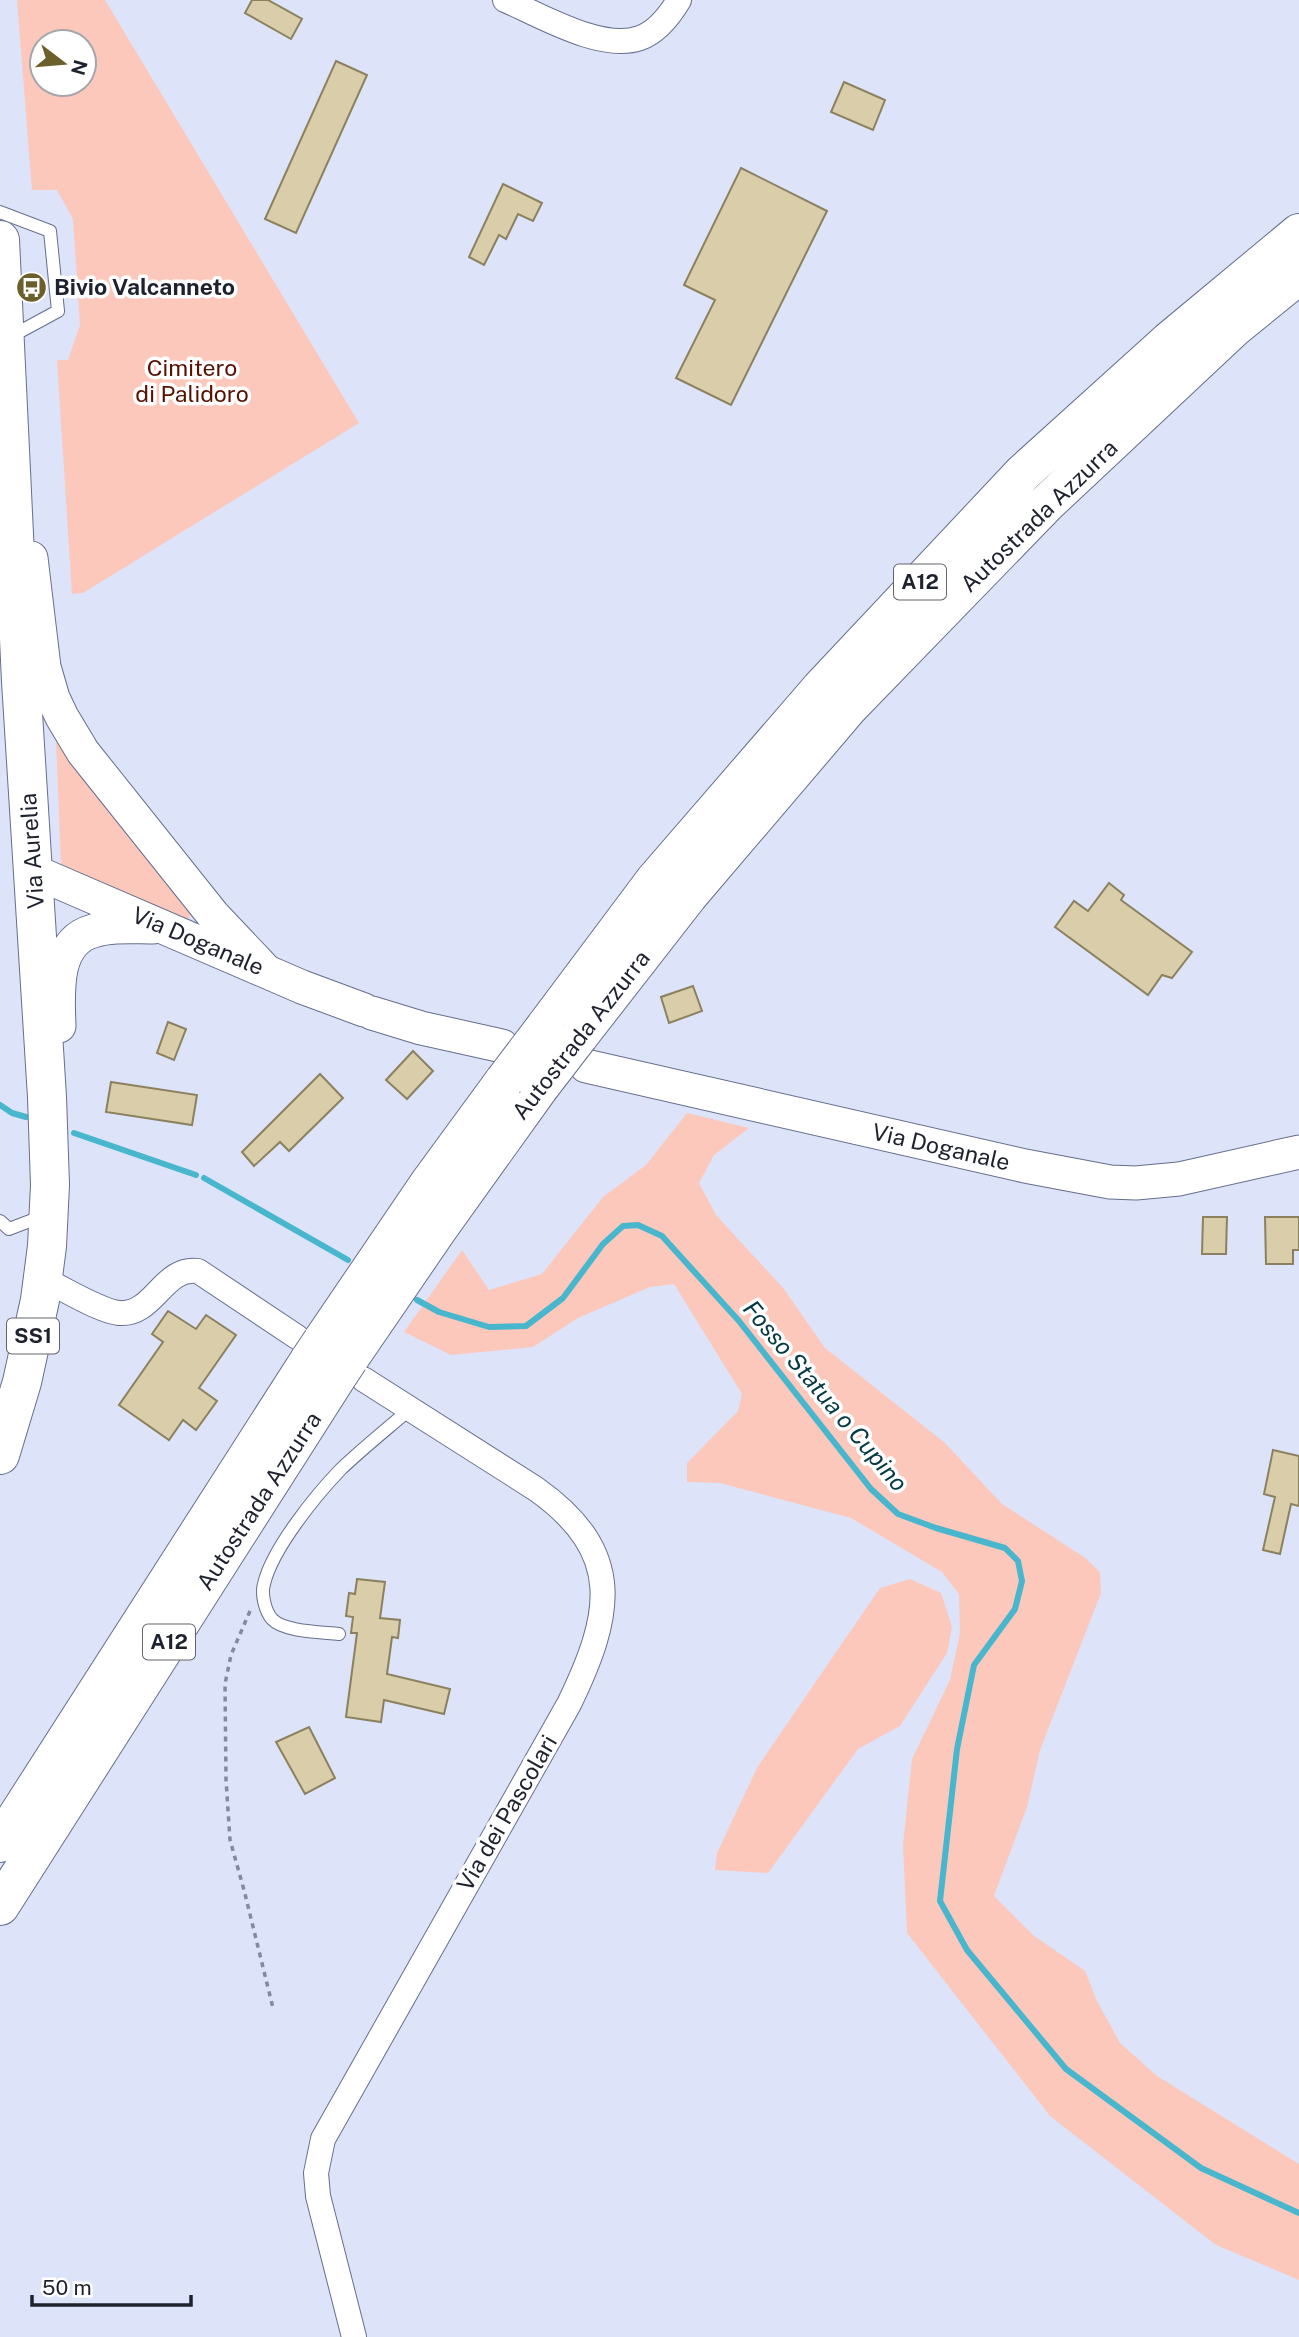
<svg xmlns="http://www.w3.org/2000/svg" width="1299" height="2337" viewBox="0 0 1299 2337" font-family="'Public Sans',sans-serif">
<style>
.green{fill:#fcc8bc;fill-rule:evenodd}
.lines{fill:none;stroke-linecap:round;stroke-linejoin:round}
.stream{stroke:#48b6cd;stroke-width:6}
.building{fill:#d9cea9;stroke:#8b815e;stroke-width:2}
.service-casing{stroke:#666e8e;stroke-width:14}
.minor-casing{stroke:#666e8e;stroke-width:26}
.secondary-casing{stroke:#666e8e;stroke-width:35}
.primary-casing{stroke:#666e8e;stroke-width:40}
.motorway-casing{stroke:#666e8e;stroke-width:40}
.path{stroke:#84899b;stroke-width:3.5;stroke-dasharray:5 5;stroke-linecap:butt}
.service{stroke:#fff;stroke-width:12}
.minor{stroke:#fff;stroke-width:24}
.secondary{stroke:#fff;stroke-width:33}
.primary{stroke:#fff;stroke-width:38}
.motorway{stroke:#fff;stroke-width:38}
.motorway-bridge-casing{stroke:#666e8e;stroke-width:40;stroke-linecap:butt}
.motorway-bridge{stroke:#fff;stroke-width:38}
.labels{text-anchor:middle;stroke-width:7;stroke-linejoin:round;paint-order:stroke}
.shield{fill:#fff;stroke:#62646d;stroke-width:2}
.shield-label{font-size:21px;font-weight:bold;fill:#1e212e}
.poi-label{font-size:23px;font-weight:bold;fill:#1e212e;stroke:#fff;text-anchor:start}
.park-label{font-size:23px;fill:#581000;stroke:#fff}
.street-label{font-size:23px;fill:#1e212e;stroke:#fff}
.water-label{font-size:24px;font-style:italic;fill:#053a44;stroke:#fff}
</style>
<rect width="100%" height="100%" fill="#dde3f9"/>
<path class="green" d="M17,0H105L359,423L83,593L72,594L57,360H68L80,325L73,219L57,190H32ZM42,42H84V84H42Z
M56,740L62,743L191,912L188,921L61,864Z
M687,1113L749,1128L714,1155L699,1183L716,1215L784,1289L825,1348L945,1443L1002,1504L1084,1557L1100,1572L1101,1593L1040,1750L1027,1807L994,1896L1033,1935L1085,1971L1097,2001L1120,2043L1157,2076L1299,2164V2280L1216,2245L1050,2116L907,1933L903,1845L912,1759L950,1680L960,1633L959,1594L942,1572L851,1518L720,1483L687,1482V1463L738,1411L742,1394L674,1284L650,1287L578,1318L533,1347L451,1355L404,1332L462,1250L489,1290L542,1274L603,1197L646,1165Z
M910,1579L941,1593L952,1627L947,1653L900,1726L858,1749L768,1873L715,1870L717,1853L758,1766L880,1588Z"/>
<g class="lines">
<path class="stream" d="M0,1105L12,1113L26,1117
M74,1133L196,1175
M204,1178L348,1260
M417,1300L439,1312L489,1327L526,1326L563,1298L603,1244L623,1226L638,1225L662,1236L739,1321L871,1489L898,1514L936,1528L1005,1548L1018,1561L1022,1581L1015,1609L974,1665L957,1749L940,1901L967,1950L1066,2069L1201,2168L1299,2213"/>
</g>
<path class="building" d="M252,0H268L302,19L291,39L245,13Z
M336,61L367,75L296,233L265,219Z
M844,82L885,100L873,130L831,112Z
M741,168L827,211L731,405L676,378L715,300L684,285Z
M503,184L542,203L533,221L518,214L506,239L499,235L484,265L469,257Z
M1109,883L1124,895L1121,900L1192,952L1172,978L1162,975L1148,995L1055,927L1074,901L1088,911Z
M693,986L702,1011L669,1023L661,997Z
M168,1022L186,1029L174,1060L157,1053Z
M413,1051L433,1071L407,1099L386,1080Z
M320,1074L343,1098L289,1151L280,1142L254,1166L242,1152Z
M111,1082L197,1095L192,1125L106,1112Z
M1203,1217H1227L1226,1254H1202Z
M1265,1217H1299V1250H1293V1264H1266Z
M168,1311L196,1329L206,1315L236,1335L199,1388L217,1401L196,1430L183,1420L169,1440L119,1405L163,1342L152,1334Z
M1273,1450L1299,1456V1506L1291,1504L1280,1554L1263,1550L1275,1497L1264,1494Z
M357,1579L385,1582L380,1618L400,1620L398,1638L392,1637L387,1674L450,1689L444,1714L384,1700L381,1722L346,1717L357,1633H351L353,1617L346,1616L349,1593L355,1594Z
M309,1727L335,1778L305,1794L276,1742Z"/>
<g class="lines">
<defs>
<path id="service" d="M0,212L50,231L58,311L10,337
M0,1221L9,1229L43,1216
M339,1634C322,1632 284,1632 272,1619C265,1611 261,1594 264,1584C272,1549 316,1495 341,1469C363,1448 387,1429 410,1409"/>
<path id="minor" d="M505,0C540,15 602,52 640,38C657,32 670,15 679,0
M43,1279C63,1288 99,1311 119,1313C154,1316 163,1266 198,1271L297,1337
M354,2337L318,2196L316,2173L323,2139L569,1704C612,1615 626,1553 536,1489L363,1379"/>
<path id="secondary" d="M31,558L44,667L53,698L62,717L83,752L213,915L265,970
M33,871L302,987L364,1010
M372,1013L421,1028L502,1046
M59,1026C58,995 53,942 93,931C111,925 133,927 153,927
M586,1066L1025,1166L1110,1182L1136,1183L1179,1179L1299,1152"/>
<path id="primary" d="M0,240L21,681L47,1097L50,1185L47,1246L40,1300L22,1382L0,1455"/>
<path id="motorway" d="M545,1027L655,880L821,688L1023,473L1169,341L1299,233
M579,1036L688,896L849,707L1046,504L1235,327L1299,275
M322,1341L430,1182L504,1081
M349,1359L438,1229L539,1088
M0,1843L310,1359
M0,1906L337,1377"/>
</defs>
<use href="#service" class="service-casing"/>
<use href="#minor" class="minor-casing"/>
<use href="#secondary" class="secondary-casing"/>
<use href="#primary" class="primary-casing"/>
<use href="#motorway" class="motorway-casing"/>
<path class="path" d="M250,1611L231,1655L225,1684L226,1780L230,1840L244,1890L273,2008"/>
<use href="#service" class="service"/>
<use href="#minor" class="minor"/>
<use href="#secondary" class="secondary"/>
<use href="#primary" class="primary"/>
<use href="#motorway" class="motorway"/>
<defs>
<path id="motorway-bridge" d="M504,1081L545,1027
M539,1088L579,1036
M310,1359L322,1341
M337,1377L349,1359"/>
</defs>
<use href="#motorway-bridge" class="motorway-bridge-casing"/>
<use href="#motorway-bridge" class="motorway-bridge"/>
</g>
<defs>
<symbol id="bus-disc" viewBox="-11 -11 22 22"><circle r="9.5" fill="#6d5f2c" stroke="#fff"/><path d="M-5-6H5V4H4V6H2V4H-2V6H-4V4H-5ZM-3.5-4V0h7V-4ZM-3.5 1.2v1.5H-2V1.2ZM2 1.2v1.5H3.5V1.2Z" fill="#fff"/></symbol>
</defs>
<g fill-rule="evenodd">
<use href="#bus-disc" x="14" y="270" width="35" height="35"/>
</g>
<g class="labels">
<g class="shield">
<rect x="894" y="564.5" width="52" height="35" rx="5"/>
<rect x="7" y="1318.5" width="52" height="35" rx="5"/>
<rect x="143" y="1624.5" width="52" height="35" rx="5"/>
</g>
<g class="shield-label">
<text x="920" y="589">A12</text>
<text x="33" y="1343">SS1</text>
<text x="169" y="1649">A12</text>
</g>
<g class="poi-label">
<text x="54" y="295">Bivio Valcanneto</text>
</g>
<g class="park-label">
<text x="192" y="376">Cimitero<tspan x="192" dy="26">di Palidoro</tspan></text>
</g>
<g class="street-label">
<text transform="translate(1039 516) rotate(-44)" y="8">Autostrada Azzurra</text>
<text transform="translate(32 851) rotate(-94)" y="8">Via Aurelia</text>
<text transform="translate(198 941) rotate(23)" y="8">Via Doganale</text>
<text transform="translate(581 1035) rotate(-52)" y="8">Autostrada Azzurra</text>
<text transform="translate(941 1147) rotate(13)" y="8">Via Doganale</text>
<text transform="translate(259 1501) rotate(-57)" y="8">Autostrada Azzurra</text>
<text transform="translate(507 1813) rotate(-60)" y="8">Via dei Pascolari</text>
</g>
<g class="water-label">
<text transform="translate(825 1396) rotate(50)" y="8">Fosso Statua o Cupino</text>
</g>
</g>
<g transform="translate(63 63) rotate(106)"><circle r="33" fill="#ffffff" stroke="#a5a6ab" stroke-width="2"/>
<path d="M0-5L12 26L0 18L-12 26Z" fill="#6d5f2c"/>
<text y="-10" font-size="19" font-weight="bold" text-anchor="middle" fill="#1e212e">N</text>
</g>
<path d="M32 2295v10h159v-10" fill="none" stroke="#1e212e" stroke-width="3.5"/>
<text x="42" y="2295" font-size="21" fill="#1e212e" stroke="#ffffff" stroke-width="5" paint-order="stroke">50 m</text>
</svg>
